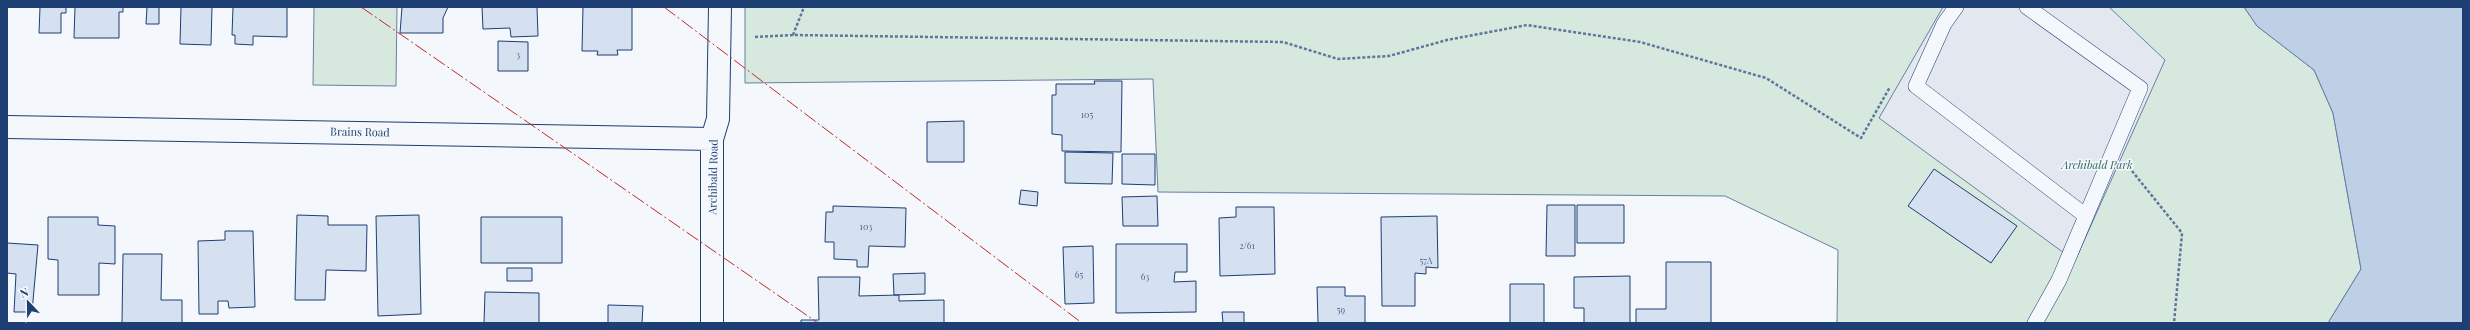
<svg xmlns="http://www.w3.org/2000/svg" width="2470" height="330" viewBox="0 0 2470 330" font-family="'Playfair Display',serif">
<style>
.green{fill:#d7e8df;stroke:#687fa3}
.parking{fill:#e3e8f0;stroke:#687fa3}
.water{fill:#bed0e5;stroke:#687fa3}
.building{fill:#d5e0f0;stroke:#1d3f73}
.lines{fill:none;stroke-linecap:round;stroke-linejoin:round}
.service-casing{stroke:#1d3f73;stroke-width:16}
.minor-casing{stroke:#1d3f73;stroke-width:24}
.tertiary-casing{stroke:#1d3f73;stroke-width:24}
.path{stroke:#5e769c;stroke-width:2.5;stroke-dasharray:3 2;stroke-linecap:butt}
.service{stroke:#f4f7fb;stroke-width:15}
.minor{stroke:#f4f7fb;stroke-width:22}
.tertiary{stroke:#f4f7fb;stroke-width:22}
.power{stroke:#c62828;stroke-width:1;stroke-dasharray:14 3 2 3;stroke-linecap:butt}
.labels{text-anchor:middle;stroke-width:3;stroke-linejoin:round;paint-order:stroke}
.number-label{font-size:9px;fill:#4b6792}
.street-label{font-size:11px;fill:#1d3f73;stroke:#f4f7fb}
.park-label{font-size:11px;font-style:italic;fill:#2c6c60;stroke:#f4f7fb}
</style>
<rect width="100%" height="100%" fill="#f4f7fb"/>
<path class="green" d="M314,7H397L396,86L313,85Z
M745,7H2244L2257,26L2314,70L2333,113L2361,269L2328,323H1837L1838,250L1725,196L1158,192L1153,79L745,83Z"/>
<path class="parking" d="M1943,7H2109L2165,60L2075,261L1879,118Z"/>
<path class="water" d="M2244,7H2463V323H2328L2361,269L2333,113L2314,70L2257,26Z"/>
<path class="building" d="M40,7H66V13H61V33H39Z
M75,7H123V12H119V38H74Z
M147,7H159V24H146Z
M181,7H212L211,45L180,44Z
M233,7H287V37L253,36V45L235,44V35H232Z
M402,7H448L443,18V33H400Z
M482,7H537L538,36L511,37L510,28L483,29Z
M583,7H632V50H617L618,55H597L598,51H582Z
M498,41L528,42V71H498Z
M1094,81H1122L1121,152L1062,151V135L1052,134V95H1056V84H1095Z
M964,121V162H927V122Z
M1065,152L1113,153L1112,184L1065,183Z
M1122,154H1155V185L1122,184Z
M1934,169L2017,226L1991,263L1908,206Z
M1021,190L1038,192L1037,206L1019,204Z
M1157,196L1158,226H1123L1122,197Z
M1547,205H1575V256H1546Z
M1577,205H1624V243H1577Z
M833,206L906,208L905,247L869,246L868,267H857V260L834,259V242H825L826,212H833Z
M1236,207H1274L1275,274L1220,276L1219,218L1236,217Z
M297,215L328,216V225H367L366,271L326,270L325,300H295Z
M419,215L421,314L378,316L376,216Z
M1437,216L1438,268L1426,267V274L1415,273V306H1382L1381,217Z
M48,217H98V225L115,226V264L99,263V295H58V260L48,259Z
M481,217H562V263H481Z
M225,231H253L255,307L229,308L228,301H218V314H199L198,241L225,240Z
M7,243L38,245L32,312H14L16,274L7,273Z
M1116,244H1187V272H1175L1174,282L1196,281V312L1116,313Z
M1093,246L1094,303L1065,304L1063,247Z
M123,254H162L161,300H182V323H122Z
M1666,262H1711V323H1636V309H1666Z
M507,268H532V281H507Z
M925,273V294L894,295L893,274Z
M1630,276V323H1584V308H1574V277Z
M818,277H860L859,296L899,295V301L944,300V323H801V320H819Z
M1510,284H1544V323H1510Z
M1317,287H1345V296H1365V323H1318Z
M485,292L539,293V323H484Z
M608,305L643,306L642,323H608Z
M1222,312H1244V323H1223Z"/>
<g class="lines">
<defs>
<path id="service" d="M1956,7L1944,24L1916,86L2086,216
M2027,7L2140,88L2059,280L2035,323"/>
<path id="minor" d="M712,139L718,119L720,7"/>
<path id="tertiary" d="M7,127L712,139V323"/>
</defs>
<use href="#service" class="service-casing"/>
<use href="#minor" class="minor-casing"/>
<use href="#tertiary" class="tertiary-casing"/>
<path class="path" d="M793,35L804,7
M755,37L793,35L1283,42L1338,59L1389,56L1447,40L1527,25L1640,42L1766,78L1861,138L1890,87
M2132,171L2182,233L2174,323"/>
<use href="#service" class="service"/>
<use href="#minor" class="minor"/>
<use href="#tertiary" class="tertiary"/>
<path class="power" d="M361,7L818,323
M664,7L1082,323"/>
</g>
<g class="labels">
<g class="number-label">
<text x="518" y="58">3</text>
<text x="1087" y="118">105</text>
<text x="866" y="230">103</text>
<text x="1247" y="249">2/61</text>
<text x="1426" y="264">57A</text>
<text x="1079" y="278">65</text>
<text x="1145" y="280">63</text>
<text x="1341" y="313">59</text>
</g>
<g class="street-label">
<text transform="translate(360 132) rotate(1)" y="4">Brains Road</text>
<text transform="translate(713 177) rotate(-89)" y="4">Archibald Road</text>
</g>
<g class="park-label">
<text x="2097" y="169">Archibald Park</text>
</g>
</g>
<rect width="2470" height="330" fill="none" stroke="#1d3f73" stroke-width="16"/>
<g transform="translate(28 302) rotate(338)" stroke="#f4f7fb" stroke-width="3" paint-order="stroke">
<path d="M0-3L7 15L0 10L-7 15Z" fill="#1d3f73"/>
<text y="-6" font-size="11" font-weight="bold" text-anchor="middle" fill="#1d3f73">N</text>
</g>
</svg>
